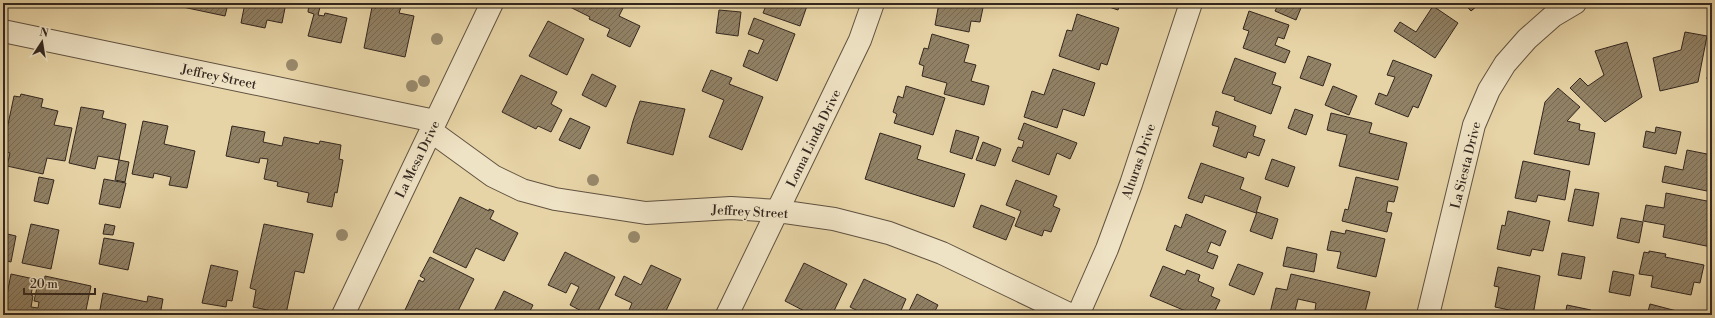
<svg xmlns="http://www.w3.org/2000/svg" width="1715" height="318" viewBox="0 0 1715 318" font-family="'Libre Bodoni',serif">
<style>
.building{fill:url(#building-hatch);stroke:#33271f}
.lines{fill:none;stroke-linecap:round;stroke-linejoin:round}
.minor-casing{stroke:#605241;stroke-width:24}
.minor{stroke:#efe3c5;stroke-width:22}
.tree{fill:#98896b}
.labels{text-anchor:middle;stroke-width:3;stroke-linejoin:round;paint-order:stroke}
.street-label{font-size:13px;fill:#33271f;stroke:#efe3c5}
</style>
<defs>
<pattern id="building-hatch" width="6" height="6" patternUnits="userSpaceOnUse"><rect width="6" height="6" fill="#918165"/><path d="M-1 1l2-2M0 6l6-6M5 7l2-2" fill="none" stroke="#776a53"/></pattern>
</defs>
<rect width="100%" height="100%" fill="#e7d4a6"/>
<filter id="stains"><feTurbulence type="fractalNoise" baseFrequency=".005" numOctaves="4"/><feColorMatrix values="0 0 0 0 .2 0 0 0 0 .09 0 0 0 0 .02 0 0 0 .5 -.17"/></filter>
<radialGradient id="worn" r=".72"><stop offset=".6" stop-color="#630" stop-opacity="0"/><stop offset="1" stop-color="#630" stop-opacity=".3"/></radialGradient>
<path class="building" d="M179,3H226L225,7L227,8L225,16L178,6Z
M245,3H286L282,23L267,20L265,28L241,23Z
M309,3H321L318,15L324,16L325,13L347,18L341,43L308,36L314,14L308,12Z
M377,3H385L401,7L399,13L414,16L405,57L364,48L372,7L376,8Z
M562,3H619L624,6L619,16L640,26L630,47L607,36L610,29L589,19L590,17Z
M767,3H808L800,26L763,13Z
M939,3H984L980,22L971,21L969,32L935,25Z
M1097,3H1120L1118,10Z
M1279,3H1303L1296,20L1275,11Z
M1464,3H1480L1471,11Z
M1464,3H1480L1471,11Z
M1433,6L1458,23L1435,58L1394,31L1400,22L1416,32Z
M719,10L741,12L738,36L716,33Z
M1249,11L1289,25L1284,39L1278,37L1275,45L1290,51L1285,63L1243,48L1249,31L1243,29Z
M1077,14L1119,28L1107,65L1101,63L1099,70L1059,56L1067,30L1072,31Z
M754,18L795,34L777,81L743,66L749,50L758,54L764,40L748,34Z
M548,21L584,39L567,75L529,56Z
M1685,32L1707,36L1698,82L1660,91L1653,58L1681,50Z
M932,34L969,45L964,62L976,65L971,81L989,86L984,105L944,94L947,83L922,76L924,66L919,64L924,48L928,49Z
M1627,42L1642,97L1605,122L1570,88L1580,78L1588,86L1604,75L1595,51Z
M1712,52V80L1707,79Z
M1308,56L1331,64L1323,86L1300,78Z
M1235,58L1276,73L1272,84L1281,87L1271,114L1234,100L1235,97L1222,93Z
M1393,60L1432,75L1418,108L1413,106L1408,117L1375,104L1379,93L1387,96L1395,77L1387,75Z
M1053,69L1095,83L1084,116L1063,109L1057,128L1024,117L1032,91L1044,95Z
M711,70L732,78L729,84L763,97L742,150L709,137L724,100L702,91Z
M592,74L616,86L606,107L582,95Z
M521,75L557,92L551,104L562,110L551,132L538,126L536,129L502,112Z
M906,86L945,98L933,135L894,123L897,114L893,112L898,96L903,98Z
M1333,86L1357,96L1349,115L1325,105Z
M1558,88L1580,107L1567,121L1580,124L1579,130L1595,133L1589,165L1534,154L1545,102Z
M21,94L43,99L41,107L58,111L54,125L72,128L65,161L47,158L43,174L7,166L10,153L3,151V148L14,96L20,97Z
M640,101L685,109L673,155L627,143L633,121Z
M81,107L104,111L102,118L126,124L119,160L98,156L95,169L69,163Z
M1295,109L1313,115L1306,135L1288,128Z
M1216,111L1256,126L1253,136L1265,140L1259,156L1248,152L1246,158L1213,146L1219,127L1212,125Z
M1331,113L1372,123L1369,133L1407,143L1398,180L1339,166L1347,135L1327,130Z
M570,118L590,127L580,149L559,140Z
M143,121L168,126L164,144L195,151L187,188L169,185L171,177L154,173L153,178L132,174Z
M1024,123L1077,143L1070,159L1057,153L1049,175L1012,161L1018,147L1022,148L1024,141L1018,139Z
M232,126L265,132L263,142L282,146L284,137L319,144L320,141L341,145L339,159L343,160L337,193L335,192L332,207L307,202L309,193L277,186L278,182L264,179L268,159L260,158L259,163L226,156Z
M1656,127L1681,132L1676,154L1643,147L1646,131L1655,133Z
M956,130L979,137L972,159L950,152Z
M880,133L921,146L917,159L965,174L954,207L865,179Z
M983,142L1001,149L995,166L976,160Z
M1687,150L1712,155V192L1662,182L1665,166L1683,170Z
M1272,159L1295,167L1288,187L1265,179Z
M119,160L129,162L125,182L115,180Z
M1523,161L1570,171L1565,200L1538,195L1536,202L1515,198Z
M1201,163L1244,178L1240,189L1261,197L1256,213L1205,195L1202,203L1188,198Z
M39,177L54,180L48,204L34,201Z
M1356,177L1398,187L1394,202L1388,201L1386,212L1392,213L1387,232L1342,221L1345,209L1348,210Z
M104,179L126,183L120,208L99,204Z
M1016,180L1057,196L1053,206L1060,209L1051,232L1044,230L1042,236L1015,226L1021,211L1006,205Z
M1575,189L1599,193L1593,226L1568,221Z
M1666,193L1712,202L1711,247L1663,237L1665,225L1643,221L1646,205L1664,208Z
M460,197L489,211V209L494,211L490,219L518,233L504,261L476,248L466,268L433,252Z
M981,205L1015,218L1006,240L973,227Z
M1508,211L1550,221L1543,251L1532,249L1530,256L1497,249L1502,225L1505,226Z
M1257,212L1278,219L1272,239L1250,231Z
M1186,214L1226,231L1220,246L1211,242L1207,252L1218,256L1213,269L1166,250L1175,225L1181,228Z
M1621,218L1643,222L1639,243L1617,238Z
M31,224L59,230L51,269L22,263Z
M105,224L115,226L113,235L103,234Z
M264,224L313,234L304,273L295,271L286,314L253,307L256,290L250,288Z
M1346,230L1385,239L1376,277L1337,268L1341,252L1327,250L1331,231L1345,234Z
M3,233L16,236L11,262L3,260Z
M104,238L134,243L128,270L99,264Z
M1287,247L1317,254L1314,272L1283,266Z
M1649,251L1666,254L1665,257L1704,265L1700,283L1694,282L1691,295L1651,287L1653,276L1639,274L1644,252L1649,253Z
M565,252L615,277L596,315H589L570,305L579,287L571,283L566,293L548,285Z
M1562,253L1585,257L1581,279L1558,275Z
M430,257L474,279L456,315H413L405,310L419,280L423,282L425,279L420,276Z
M804,263L847,284L832,315H812L785,301Z
M1238,264L1263,273L1254,295L1229,285Z
M211,265L238,271L232,301L227,300L226,307L202,303Z
M651,265L681,279L664,315H627L632,303L615,295L624,276L641,285Z
M1163,266L1185,275L1187,270L1200,275L1198,281L1214,288L1211,296L1220,300L1213,315H1195L1150,296Z
M1498,267L1540,276L1533,315L1495,307L1499,287L1494,286Z
M1613,271L1634,275L1630,296L1609,292Z
M11,274L34,279L31,295L33,296L31,307L38,308L39,302L34,301L38,283L44,284L45,276L91,286L85,315H3Z
M1291,274L1370,292L1365,312L1362,311L1361,315H1333L1315,310L1316,303L1298,299L1294,315H1281L1270,313L1276,288L1287,290Z
M864,279L906,299L899,315H856L858,311L850,307Z
M504,291L533,305L528,315H492Z
M103,293L147,302L148,296L163,299L160,315H99Z
M917,294L938,305L933,315H907Z
M1650,304L1692,315H1647Z
M1567,305L1591,310L1590,315H1565Z"/>
<g class="lines">
<defs>
<path id="minor" d="M3,31L435,121
M431,131L493,176L522,190L555,199L646,213L731,208L778,211L834,219L889,233L942,253L1071,315
M343,315L492,3
M727,315L860,40L873,3
M1078,315L1107,249L1131,184L1191,3
M1428,315L1474,125L1489,90L1505,64L1527,39L1553,16L1575,3"/>
</defs>
<use href="#minor" class="minor-casing"/>
<use href="#minor" class="minor"/>
</g>
<g class="tree">
<circle cx="437" cy="39" r="6"/>
<circle cx="292" cy="65" r="6"/>
<circle cx="424" cy="81" r="6"/>
<circle cx="412" cy="86" r="6"/>
<circle cx="593" cy="180" r="6"/>
<circle cx="342" cy="235" r="6"/>
<circle cx="634" cy="237" r="6"/>
</g>
<g class="labels">
<g class="street-label">
<text transform="translate(219 76) rotate(12)" y="5">Jeffrey Street</text>
<text transform="translate(813 138) rotate(-64)" y="5">Loma Linda Drive</text>
<text transform="translate(417 159) rotate(-64)" y="5">La Mesa Drive</text>
<text transform="translate(1138 161) rotate(-71)" y="5">Alturas Drive</text>
<text transform="translate(1465 165) rotate(-76)" y="5">La Siesta Drive</text>
<text transform="translate(750 211) rotate(3)" y="5">Jeffrey Street</text>
</g>
</g>
<rect width="1715" height="318" fill="none" stroke="#e7d4a6" stroke-width="16"/>
<rect x="4" y="4" width="1707" height="310" fill="none" stroke="#33271f" stroke-width="2"/>
<rect x="8" y="8" width="1699" height="302" fill="none" stroke="#33271f"/>
<g transform="translate(42 42) rotate(12)" stroke="#efe3c5" stroke-width="3" paint-order="stroke">
<path d="M0-3L7 15L0 10L-7 15Z" fill="#33271f"/>
<text y="-6" font-size="11" font-weight="bold" text-anchor="middle" fill="#33271f">N</text>
</g>
<path d="M24 288v6h71v-6" fill="none" stroke="#33271f" stroke-width="2"/>
<text x="30" y="288" font-size="12" fill="#33271f" stroke="#efe3c5" stroke-width="3" paint-order="stroke">20 m</text>
<rect width="100%" height="100%" filter="url(#stains)"/>
<rect width="100%" height="100%" fill="url(#worn)"/>
</svg>
